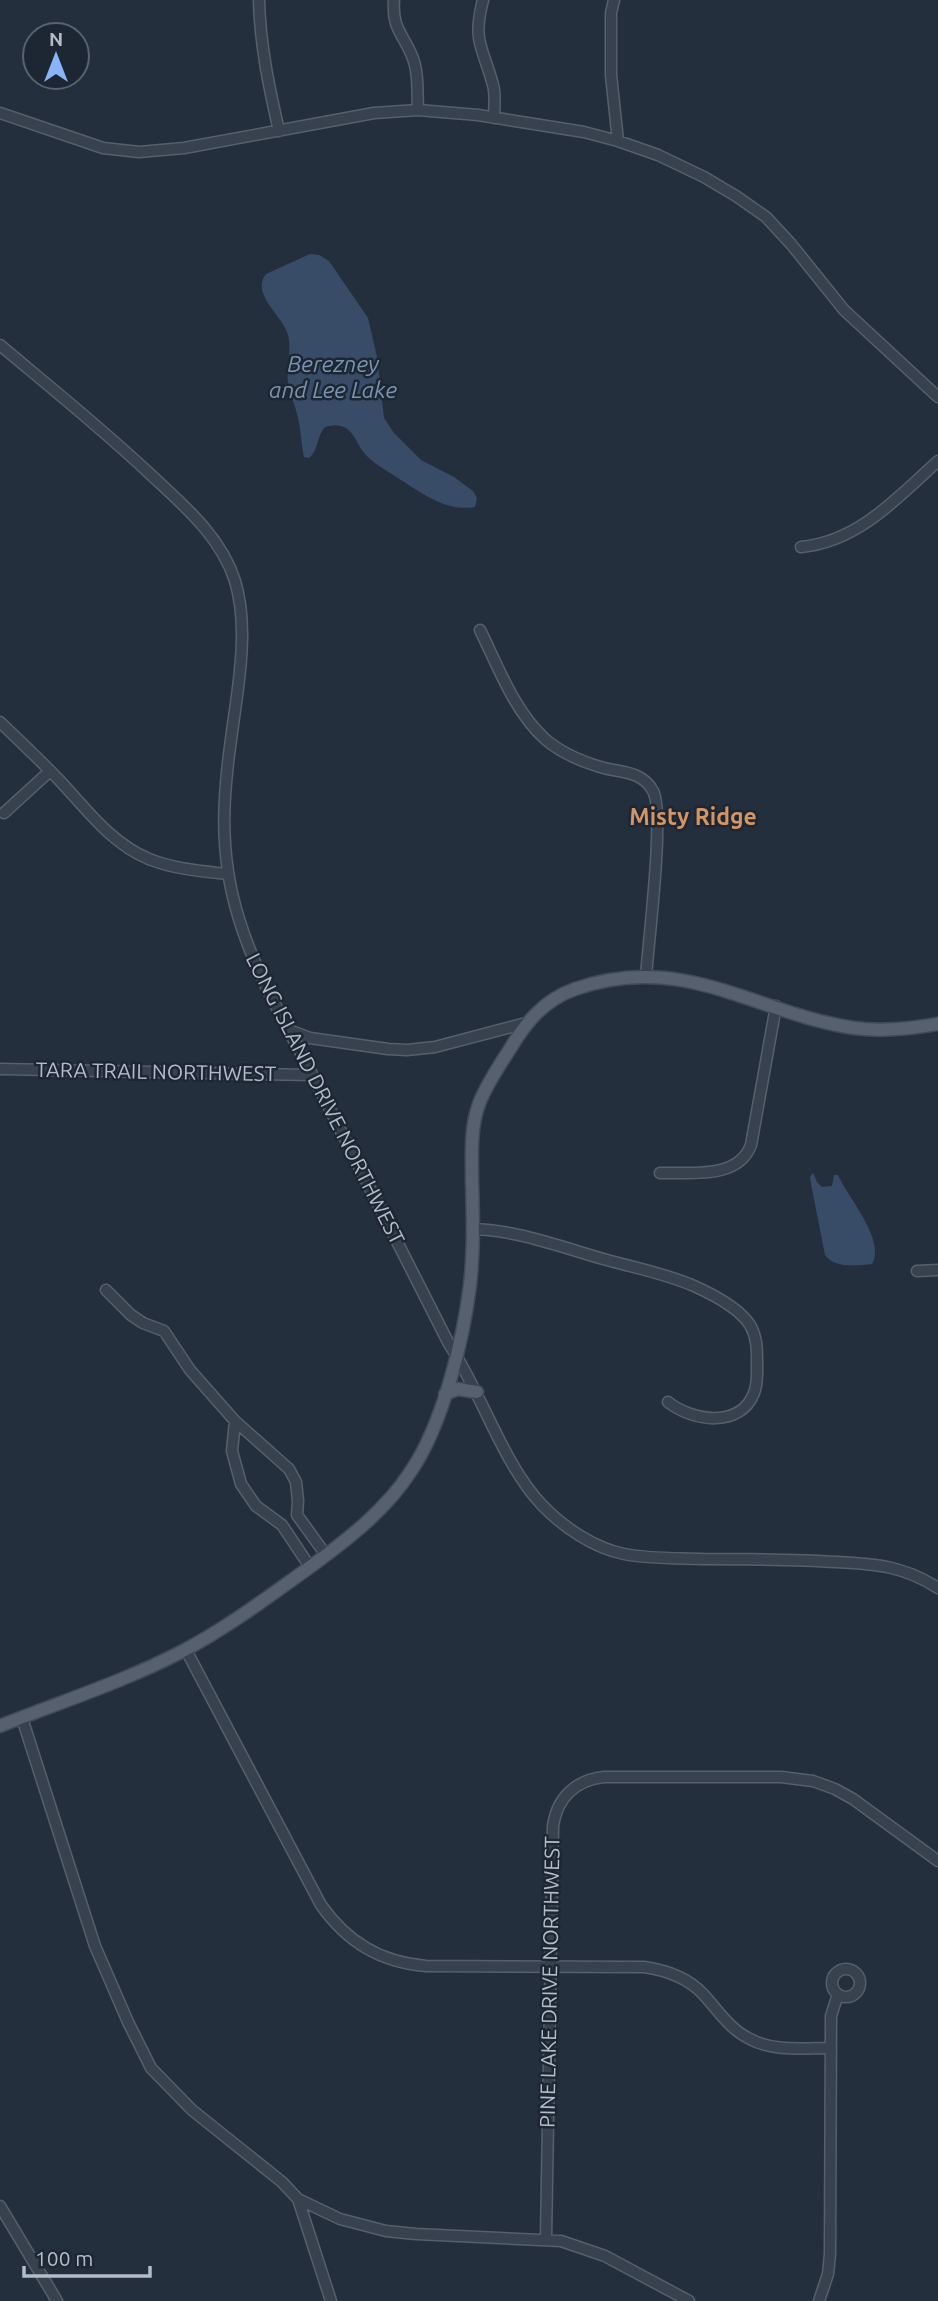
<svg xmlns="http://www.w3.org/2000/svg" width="938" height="2301" viewBox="0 0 938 2301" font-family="Ubuntu,sans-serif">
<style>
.water{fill:#394c67}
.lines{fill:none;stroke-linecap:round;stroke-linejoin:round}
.minor-casing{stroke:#565f6c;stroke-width:13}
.major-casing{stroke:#414a57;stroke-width:15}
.minor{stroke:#38414e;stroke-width:10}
.major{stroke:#56606e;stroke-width:12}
.labels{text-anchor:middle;stroke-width:5;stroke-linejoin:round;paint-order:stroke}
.street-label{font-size:21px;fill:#b4bcc9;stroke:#1d2633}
.water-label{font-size:23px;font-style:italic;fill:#7c92b1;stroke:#1d2633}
.neighbourhood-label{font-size:23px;font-weight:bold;fill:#d59563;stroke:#1d2633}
</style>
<rect width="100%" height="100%" fill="#242f3e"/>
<path class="water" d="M310,254L319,255L329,261L368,318L377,357L384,418L394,433L421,460L454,477L473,491L477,498L475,507C447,512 423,494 401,480C388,471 375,465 365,454C358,446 355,434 346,428C339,424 332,425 325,427C316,437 319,450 309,458L304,457C301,443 301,428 297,414C295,404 289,394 288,383C286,368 292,351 288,335C283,315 250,294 266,274Z
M813,1173L817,1182L822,1187L832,1186L834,1175H838C848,1198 886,1240 872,1264C856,1266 834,1268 825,1255L811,1184L810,1177Z"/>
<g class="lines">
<defs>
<path id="minor" d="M259,0C260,45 269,87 279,131
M394,0C392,29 402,32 412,56C419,72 417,93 418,110
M483,0C472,42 483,47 493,85C496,95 494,108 494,118
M614,0L611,13V75L618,141
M0,113L103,148L139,152L184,148L374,113L418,110L478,115L584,132L618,141L658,155L704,177L736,196L766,217L791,244L844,310L938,397
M0,345C50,387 101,428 149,473C182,504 221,536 235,581C246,617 242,659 237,696C226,776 214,839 239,919C256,975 286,1024 313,1076C358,1165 404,1255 449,1344C482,1394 503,1464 542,1505C563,1527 594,1548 624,1554C650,1559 677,1558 703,1559C748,1559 792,1559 837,1562C876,1564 904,1566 938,1588
M801,547C858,542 897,498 938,461
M480,630C498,666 514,711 545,739C560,752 578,760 597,766C617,773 641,769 653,791C665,813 648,944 646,977
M0,722C21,742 41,761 61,782C87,810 112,844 149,859C174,869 200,871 227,874
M4,813L50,771
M289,1030L310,1038L388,1049L407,1050L435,1047L526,1023
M0,1069L312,1075
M660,1173C690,1172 738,1180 751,1145L776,1006
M473,1229C518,1230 564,1248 607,1260C636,1268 667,1274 694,1286C712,1294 739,1308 750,1325C757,1337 757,1349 757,1361C757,1372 758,1383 754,1393C740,1429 692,1421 668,1402
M917,1271L938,1270
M106,1290L131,1315L143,1323L164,1331L190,1370L235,1421L289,1469L296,1482L298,1501L297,1515L326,1555
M235,1421L232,1451L241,1484L256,1506L282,1525L310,1567
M186,1650L321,1905C347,1942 380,1962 426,1966L644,1967C665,1970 688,1978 703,1994C718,2010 729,2029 750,2039C774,2052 804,2048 831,2048
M22,1718L95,1946L128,2022L151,2068L192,2110L282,2182L298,2199L340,2219L386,2231L416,2234L561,2241L605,2256L689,2301
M832 1983a14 14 0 1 1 28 0a14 14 0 1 1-28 0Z
M298,2199L331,2301
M0,2206L57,2301
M546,2239L553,1826C557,1798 575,1780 604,1777H781L813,1781L835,1789L853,1799L938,1861
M819,2301L828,2274L830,2254L831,2016L838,1994"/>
<path id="major" d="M445,1394L458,1389L477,1392
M0,1726C60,1702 123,1682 181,1652C227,1628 268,1597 310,1567C347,1540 386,1510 411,1471C443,1424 463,1341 470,1285C474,1250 473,1215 472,1180C472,1155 470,1128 479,1104C486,1085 499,1066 510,1049C526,1022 544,1000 575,989C683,951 754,1013 854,1028C882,1032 910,1029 938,1024"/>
</defs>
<use href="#minor" class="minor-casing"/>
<use href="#major" class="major-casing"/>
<use href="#minor" class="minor"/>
<use href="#major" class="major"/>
</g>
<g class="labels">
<g class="street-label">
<text transform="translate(156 1072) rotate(1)" y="7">TARA TRAIL NORTHWEST</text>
<text transform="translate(325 1099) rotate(63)" y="7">LONG ISLAND DRIVE NORTHWEST</text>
<text transform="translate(550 1982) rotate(-89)" y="7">PINE LAKE DRIVE NORTHWEST</text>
</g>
<g class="water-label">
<text x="333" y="372">Berezney<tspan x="333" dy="26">and Lee Lake</tspan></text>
</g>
<g class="neighbourhood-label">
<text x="693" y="825">Misty Ridge</text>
</g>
</g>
<g transform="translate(56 56)"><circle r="33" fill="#1d2633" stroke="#59626f" stroke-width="2"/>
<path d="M0-5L12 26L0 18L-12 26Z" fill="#8ab4f8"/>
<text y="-10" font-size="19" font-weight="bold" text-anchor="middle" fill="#b4bcc9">N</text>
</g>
<path d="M24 2266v10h126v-10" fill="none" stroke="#b4bcc9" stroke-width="3.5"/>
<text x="35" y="2266" font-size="21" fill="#b4bcc9" stroke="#1d2633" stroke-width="5" paint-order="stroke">100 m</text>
</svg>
